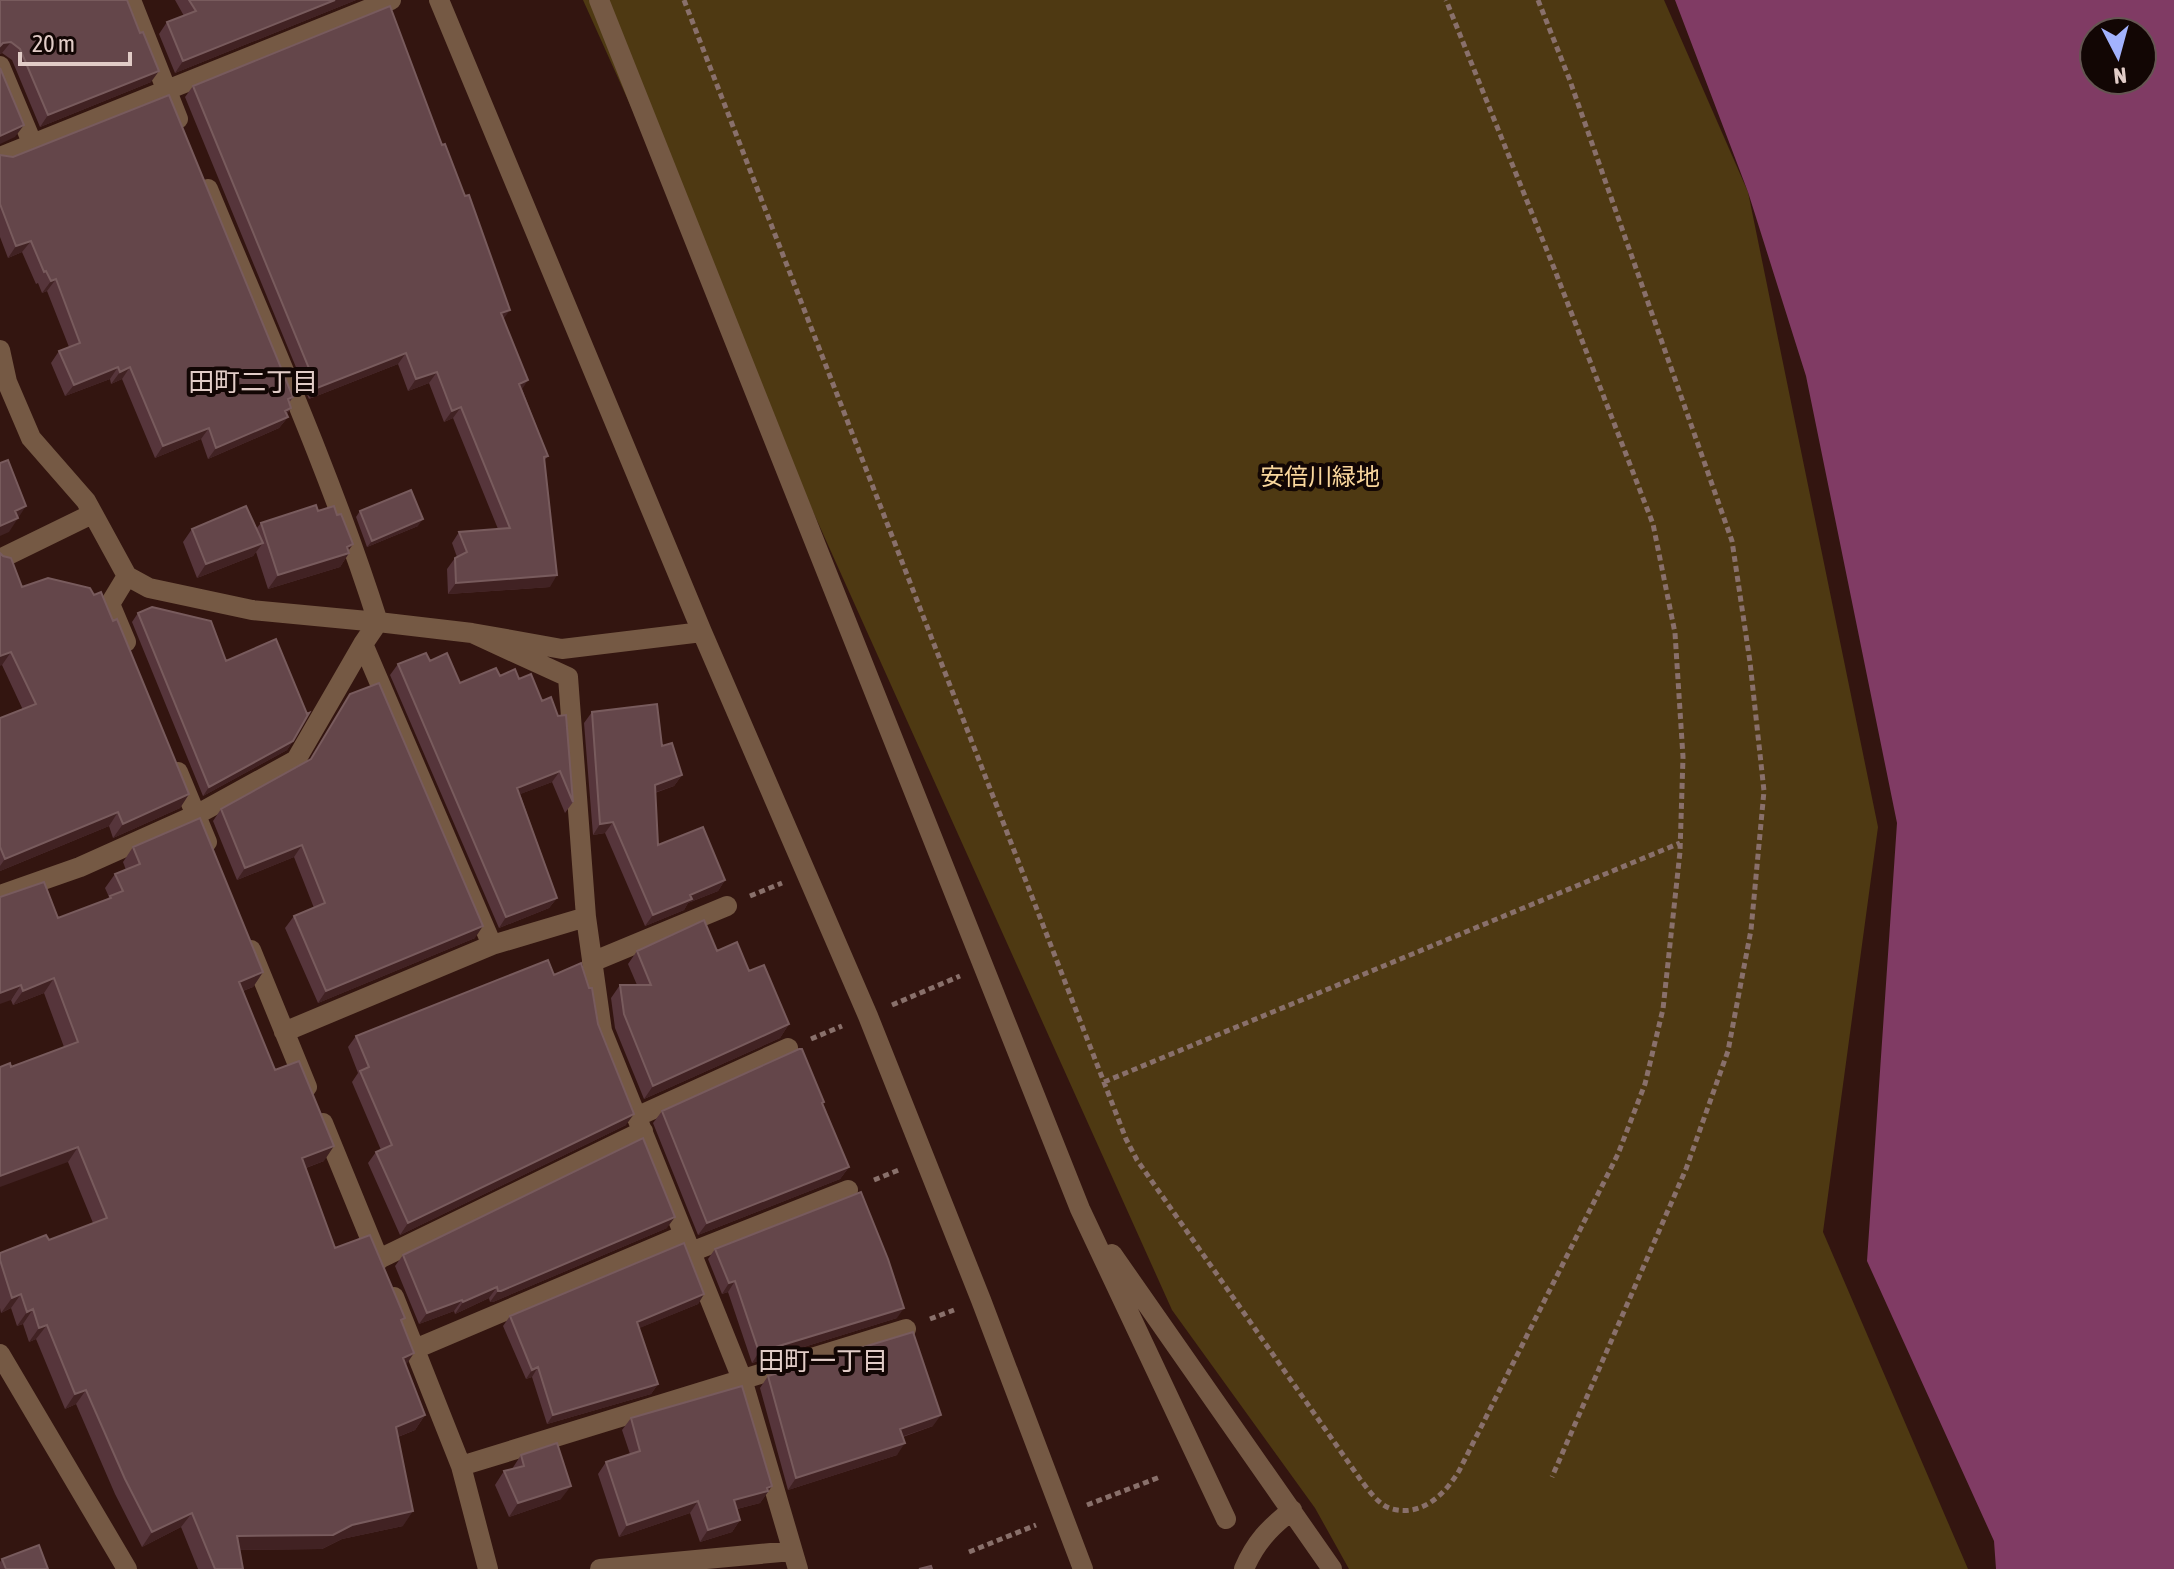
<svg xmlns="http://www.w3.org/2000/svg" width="2174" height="1569" viewBox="0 0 2174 1569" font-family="'Asap Condensed','Noto Sans JP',sans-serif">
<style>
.green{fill:#4e3912}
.water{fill:#803b64;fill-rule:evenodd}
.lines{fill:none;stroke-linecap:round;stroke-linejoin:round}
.path{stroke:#89706b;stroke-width:5;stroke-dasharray:6 4;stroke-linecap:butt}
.minor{stroke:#755944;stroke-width:20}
.wall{fill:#56353b}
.shaded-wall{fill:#412223}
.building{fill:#64464a;stroke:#785b5d;stroke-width:2}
.labels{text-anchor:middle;stroke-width:8;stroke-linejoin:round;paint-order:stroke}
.park-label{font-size:24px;fill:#fad79d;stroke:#120604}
.neighbourhood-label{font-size:26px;fill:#e1ccc7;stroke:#120604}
</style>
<rect width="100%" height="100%" fill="#331510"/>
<path class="green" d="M583,0H1664L1748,192L1878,827L1823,1232L1968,1569H1349L1315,1508L1172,1310Z"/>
<path class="water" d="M1675,0H2174V1569H1996L1994,1541L1867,1261L1897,823L1806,376L1748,192ZM2094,32H2142V80H2094Z"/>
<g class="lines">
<path class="path" d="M684,0L1126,1139L1137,1160L1360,1479C1368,1489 1378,1505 1392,1509C1422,1517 1445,1494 1459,1471L1618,1154L1645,1084L1663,1009L1680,852L1683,757L1675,633L1653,524L1554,268L1446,0
M1538,0L1569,78L1732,541L1750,662L1764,791L1751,930L1728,1051L1686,1169L1552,1477
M750,896L782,883
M892,1005L960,976
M811,1039L842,1026
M1104,1082L1680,843
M874,1180L901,1169
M930,1319L954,1310
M1087,1505L1160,1477
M969,1552L1036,1525"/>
<path class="minor" d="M131,0L178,119
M439,0L702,632L868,1016L981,1300L1083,1569
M599,0L1080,1209L1226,1519
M0,66L33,145
M0,157L391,0
M0,350L7,382L31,438L86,501L127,576L149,588L252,610L378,622C331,474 267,332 208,189
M0,559L92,514
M472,633L568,677L586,917L602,1031L742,1379L798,1569
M126,642L110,604L127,576
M363,644L492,945
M178,772L207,842
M0,895L80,867L196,815L296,760L363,644L378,622L472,633L562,649L702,632
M251,950L307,1087
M592,962L727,906
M284,1032L492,945L586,917
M636,1117L788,1048
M323,1123L379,1260
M691,1252L848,1190
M1112,1254L1332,1569
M379,1259L643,1131
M394,1297L461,1466L488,1569
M415,1349L684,1235
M0,1354L127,1569
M461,1466L906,1329
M600,1569L792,1551
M1244,1569C1255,1543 1269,1528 1292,1510"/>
</g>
<path class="wall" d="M0,0L151,82L40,127L12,60L2,53L0,54Z
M175,0H356L175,73L159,34L167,22L184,16Z
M193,86L504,319L522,389L548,456L544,461L550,587L448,594L447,569L455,558L457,557L452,543L459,532L498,529L453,418L444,422L429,383L408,391L398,364L309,399L185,97Z
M0,155L293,397L289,403L291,408L287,414L288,417L279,428L208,459L201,439L155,458L122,379L111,384L110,379L65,396L51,363L59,351L69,347L47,291L42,293L38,283L36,284L22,252L8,258L0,237Z
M318,511L337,515L353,544L348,551L349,553L340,567L268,589L256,552L253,556L197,578L183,542L192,529H256L261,523Z
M360,511L418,526L367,547L356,517Z
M22,587L189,794L180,808L113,838L109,826L0,871V718L23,710L2,665Z
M138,613L226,661L293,741L287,750L203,796L132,622Z
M430,661L460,683L500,676L519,679L531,674L573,802L565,813L552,782L520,794L557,898L549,908L499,928L390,675L398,664Z
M350,694L475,938L318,1003L285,928L294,916L314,908L294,857L237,880L213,821L221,809L310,760Z
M592,712L662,746L682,775L674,786L655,793L658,845L725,880L718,891L688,903L684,910L645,926L605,833L593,835L584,723Z
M133,847L263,972L253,987L243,991L275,1070L324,1161L306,1168L335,1248L402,1322L406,1365L425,1415L415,1430L398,1437L403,1526L342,1539L322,1549L240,1550L243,1569H198L181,1527L142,1547L115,1494L76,1404L65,1409L36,1339L29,1342L23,1324L17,1326L11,1308L1,1313L0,1308V1253L49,1240L93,1223L68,1162L11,1067L64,1047L44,993L13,1005L11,1000L58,918L108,899L109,897L105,888L115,874L126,870L123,862Z
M637,951H717L749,971L789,1024L780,1038L644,1099L615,1028L611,998L620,985H637L628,964Z
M554,975L598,1024L626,1125L400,1235L368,1163L376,1152L381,1150L352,1082L358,1073L348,1047L356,1036Z
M824,1102L823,1104L849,1167L840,1179L698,1235L653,1123L662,1111Z
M667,1228L493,1302H490L489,1298L455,1314L454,1311L419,1324L395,1266L403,1255Z
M715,1249L897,1318L752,1363L728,1292L722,1294L708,1259Z
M704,1294L698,1304L639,1328L658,1384L651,1394L547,1424L532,1377L526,1379L503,1326L510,1316Z
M768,1376L933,1426L903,1437L897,1455L788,1490L760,1388Z
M631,1418L772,1486L760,1503L737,1509L740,1520L732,1532L700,1542L690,1513L619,1537L598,1474L606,1462L630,1454L622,1430Z
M521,1455L561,1499L509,1517L495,1485L504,1471L512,1469Z
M2,1559L48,1569H0V1562Z"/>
<path class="shaded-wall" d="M335,0H356L175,73L183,61Z
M11,42L2,53L0,54V46L3,43Z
M159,71L151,82L40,127L48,115Z
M24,125L15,137L0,144V136Z
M31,241L22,252L8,258L16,246Z
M56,279L47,291L42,293L51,281Z
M510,310L502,321L501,313Z
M406,353L398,364L309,399L317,388Z
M118,367L110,379L65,396L74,385Z
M130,367L122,379L111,384L120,372Z
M437,372L429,383L408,391L416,379Z
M528,380L521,391L519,384Z
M461,407L453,418L444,422L452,411Z
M291,408L284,418L288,417L279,428L208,459L216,448Z
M209,428L201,439L155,458L163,446Z
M26,506L9,532L0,536V526L15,511Z
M423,519L418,526L367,547L372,541Z
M263,543L253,556L197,578L206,564Z
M353,544L346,554L349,553L340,567L268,589L278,575Z
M557,575L550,587L448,594L456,583Z
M11,652L2,665L0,666V656Z
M293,741L287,750L203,796L209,787Z
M560,771L552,782L510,798L517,788Z
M682,775L674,786L647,795L655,785Z
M189,794L180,808L113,838L123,824Z
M118,812L109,826L0,871V866L5,859Z
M613,822L605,833L593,835L600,824Z
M302,845L294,857L237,880L245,868Z
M725,880L718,891L688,903L684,910L645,926L653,915L690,895Z
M557,898L549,908L499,928L506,917Z
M483,926L475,938L318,1003L326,991Z
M263,972L253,987L229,996L239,982Z
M54,978L44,993L13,1005L23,991Z
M21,985L11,1000L0,1004V993Z
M789,1024L780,1038L644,1099L653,1086Z
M634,1114L626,1125L400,1235L408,1223Z
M334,1146L324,1161L292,1173L302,1158Z
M78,1147L68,1162L0,1187V1176Z
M849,1167L840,1179L698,1235L707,1223Z
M675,1217L667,1228L493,1302H490L498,1291Z
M735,1281L728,1292L722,1294L729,1283Z
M497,1287L489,1298L455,1314L463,1302Z
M21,1294L11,1308L1,1313L12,1298Z
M704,1294L698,1304L630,1332L637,1322Z
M462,1300L454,1311L419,1324L427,1313Z
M904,1308L897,1318L752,1363L759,1352Z
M33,1309L23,1324L17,1326L27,1312Z
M47,1325L36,1339L29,1342L39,1328Z
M414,1353L404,1368L403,1358Z
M538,1367L532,1377L526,1379L532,1370Z
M658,1384L651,1394L547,1424L553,1415Z
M86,1390L76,1404L65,1409L75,1394Z
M425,1415L415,1430L385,1442L396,1427Z
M941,1415L933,1426L892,1440L900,1429Z
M905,1443L897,1455L788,1490L796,1478Z
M571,1486L561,1499L509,1517L518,1503Z
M772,1486L760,1503L725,1512L734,1500Z
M698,1501L690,1513L619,1537L627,1525Z
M413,1511L403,1526L342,1539L322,1549L227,1550L237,1536L352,1525Z
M192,1513L181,1527L142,1547L152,1532Z
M740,1520L732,1532L700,1542L708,1530Z"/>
<path class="building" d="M0,0H127L140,33L143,32L159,71L48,115L20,49L11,42L3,43L0,46Z
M189,0H335L183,61L167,22L196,11Z
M390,6L442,145L445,144L465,196L469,195L510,310L501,313L528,380L519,384L548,456L544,457L557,575L456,583L455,558L467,552L459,532L510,528L461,407L452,411L437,372L416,379L406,353L317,388L193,86Z
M0,68L24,125L0,136Z
M169,95L293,397L288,399L291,408L285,411L288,417L216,448L209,428L163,446L130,367L120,372L118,367L74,385L59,351L80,343L56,279L51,281L46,271L44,272L31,241L16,246L0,204V155L13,157Z
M8,460L26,506L15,511L18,518L0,526V463Z
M411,490L423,519L372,541L360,511Z
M316,505L318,511L334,506L337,515L341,514L353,544L347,547L349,553L278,575L261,523Z
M246,506L263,543L206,564L192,529Z
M0,553L3,556L11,558L22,587L48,578L90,588L94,595L101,592L113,621L117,619L189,794L123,824L118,812L5,859L0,847V718L36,704L11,652L0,656Z
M152,607L211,621L226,661L276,639L307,714L309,713L293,741L209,787L138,613Z
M426,653L430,661L447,653L460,683L496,668L500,676L515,669L519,679L531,674L542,701L551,697L558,716L566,715L573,802L560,771L517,788L557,898L506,917L398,664Z
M379,683L483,926L326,991L294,916L325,903L302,845L245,868L221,809L311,759L350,694Z
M657,704L662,746L672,743L682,775L655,785L658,845L703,827L725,880L690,895L692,899L653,915L613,822L600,824L592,712Z
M200,818L263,972L239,982L275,1070L299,1061L334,1146L302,1158L335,1248L370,1235L405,1318L401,1320L414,1353L403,1358L425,1415L396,1427L413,1511L352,1525L333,1535L237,1536L243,1569H215L192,1513L152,1532L125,1479L86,1390L75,1394L47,1325L39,1328L33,1309L27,1312L21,1294L12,1298L0,1260V1253L46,1235L49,1240L107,1218L78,1147L0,1176V1067L10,1063L11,1067L78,1042L54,978L23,991L21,985L0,993V897L44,882L58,918L111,898L110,896L123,891L115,874L140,864L133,847Z
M704,920L717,951L737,942L749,971L764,965L789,1024L653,1086L624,1014L620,985H651L637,951Z
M548,960L554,975L581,963L589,988H592L598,1024L634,1114L408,1223L376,1152L392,1145L360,1071L369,1067L356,1036Z
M799,1049H802L824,1102L822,1103L849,1167L707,1223L662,1111Z
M643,1138L675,1217L501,1291H498L497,1287L463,1302L462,1300L427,1313L403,1255Z
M861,1192L888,1259L904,1308L759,1352L735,1281L729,1283L715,1249Z
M684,1243L704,1294L637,1322L658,1384L553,1415L538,1367L532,1370L510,1316Z
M913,1332L941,1415L900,1429L905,1443L796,1478L768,1376Z
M742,1386L772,1486L767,1488L768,1491L734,1500L740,1520L708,1530L698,1501L627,1525L606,1462L640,1451L631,1418Z
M557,1443L571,1486L518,1503L504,1471L524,1466L521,1455Z
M39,1545L48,1569H6L2,1559Z
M931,1566L932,1569H919Z"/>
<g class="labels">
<g class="park-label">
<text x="1320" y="485">安倍川緑地</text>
</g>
<g class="neighbourhood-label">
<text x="253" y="391">田町二丁目</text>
<text x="823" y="1370">田町一丁目</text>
</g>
</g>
<g transform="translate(2118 56) rotate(174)"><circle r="38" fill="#120604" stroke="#655552" stroke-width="2"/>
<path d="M0-6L14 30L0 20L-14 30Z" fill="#a2b2fd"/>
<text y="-12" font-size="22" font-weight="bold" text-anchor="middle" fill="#e1ccc7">N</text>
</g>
<path d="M20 52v12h110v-12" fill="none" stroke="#e1ccc7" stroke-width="4"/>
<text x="32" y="52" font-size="24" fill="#e1ccc7" stroke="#120604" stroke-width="6" paint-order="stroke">20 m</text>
</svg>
